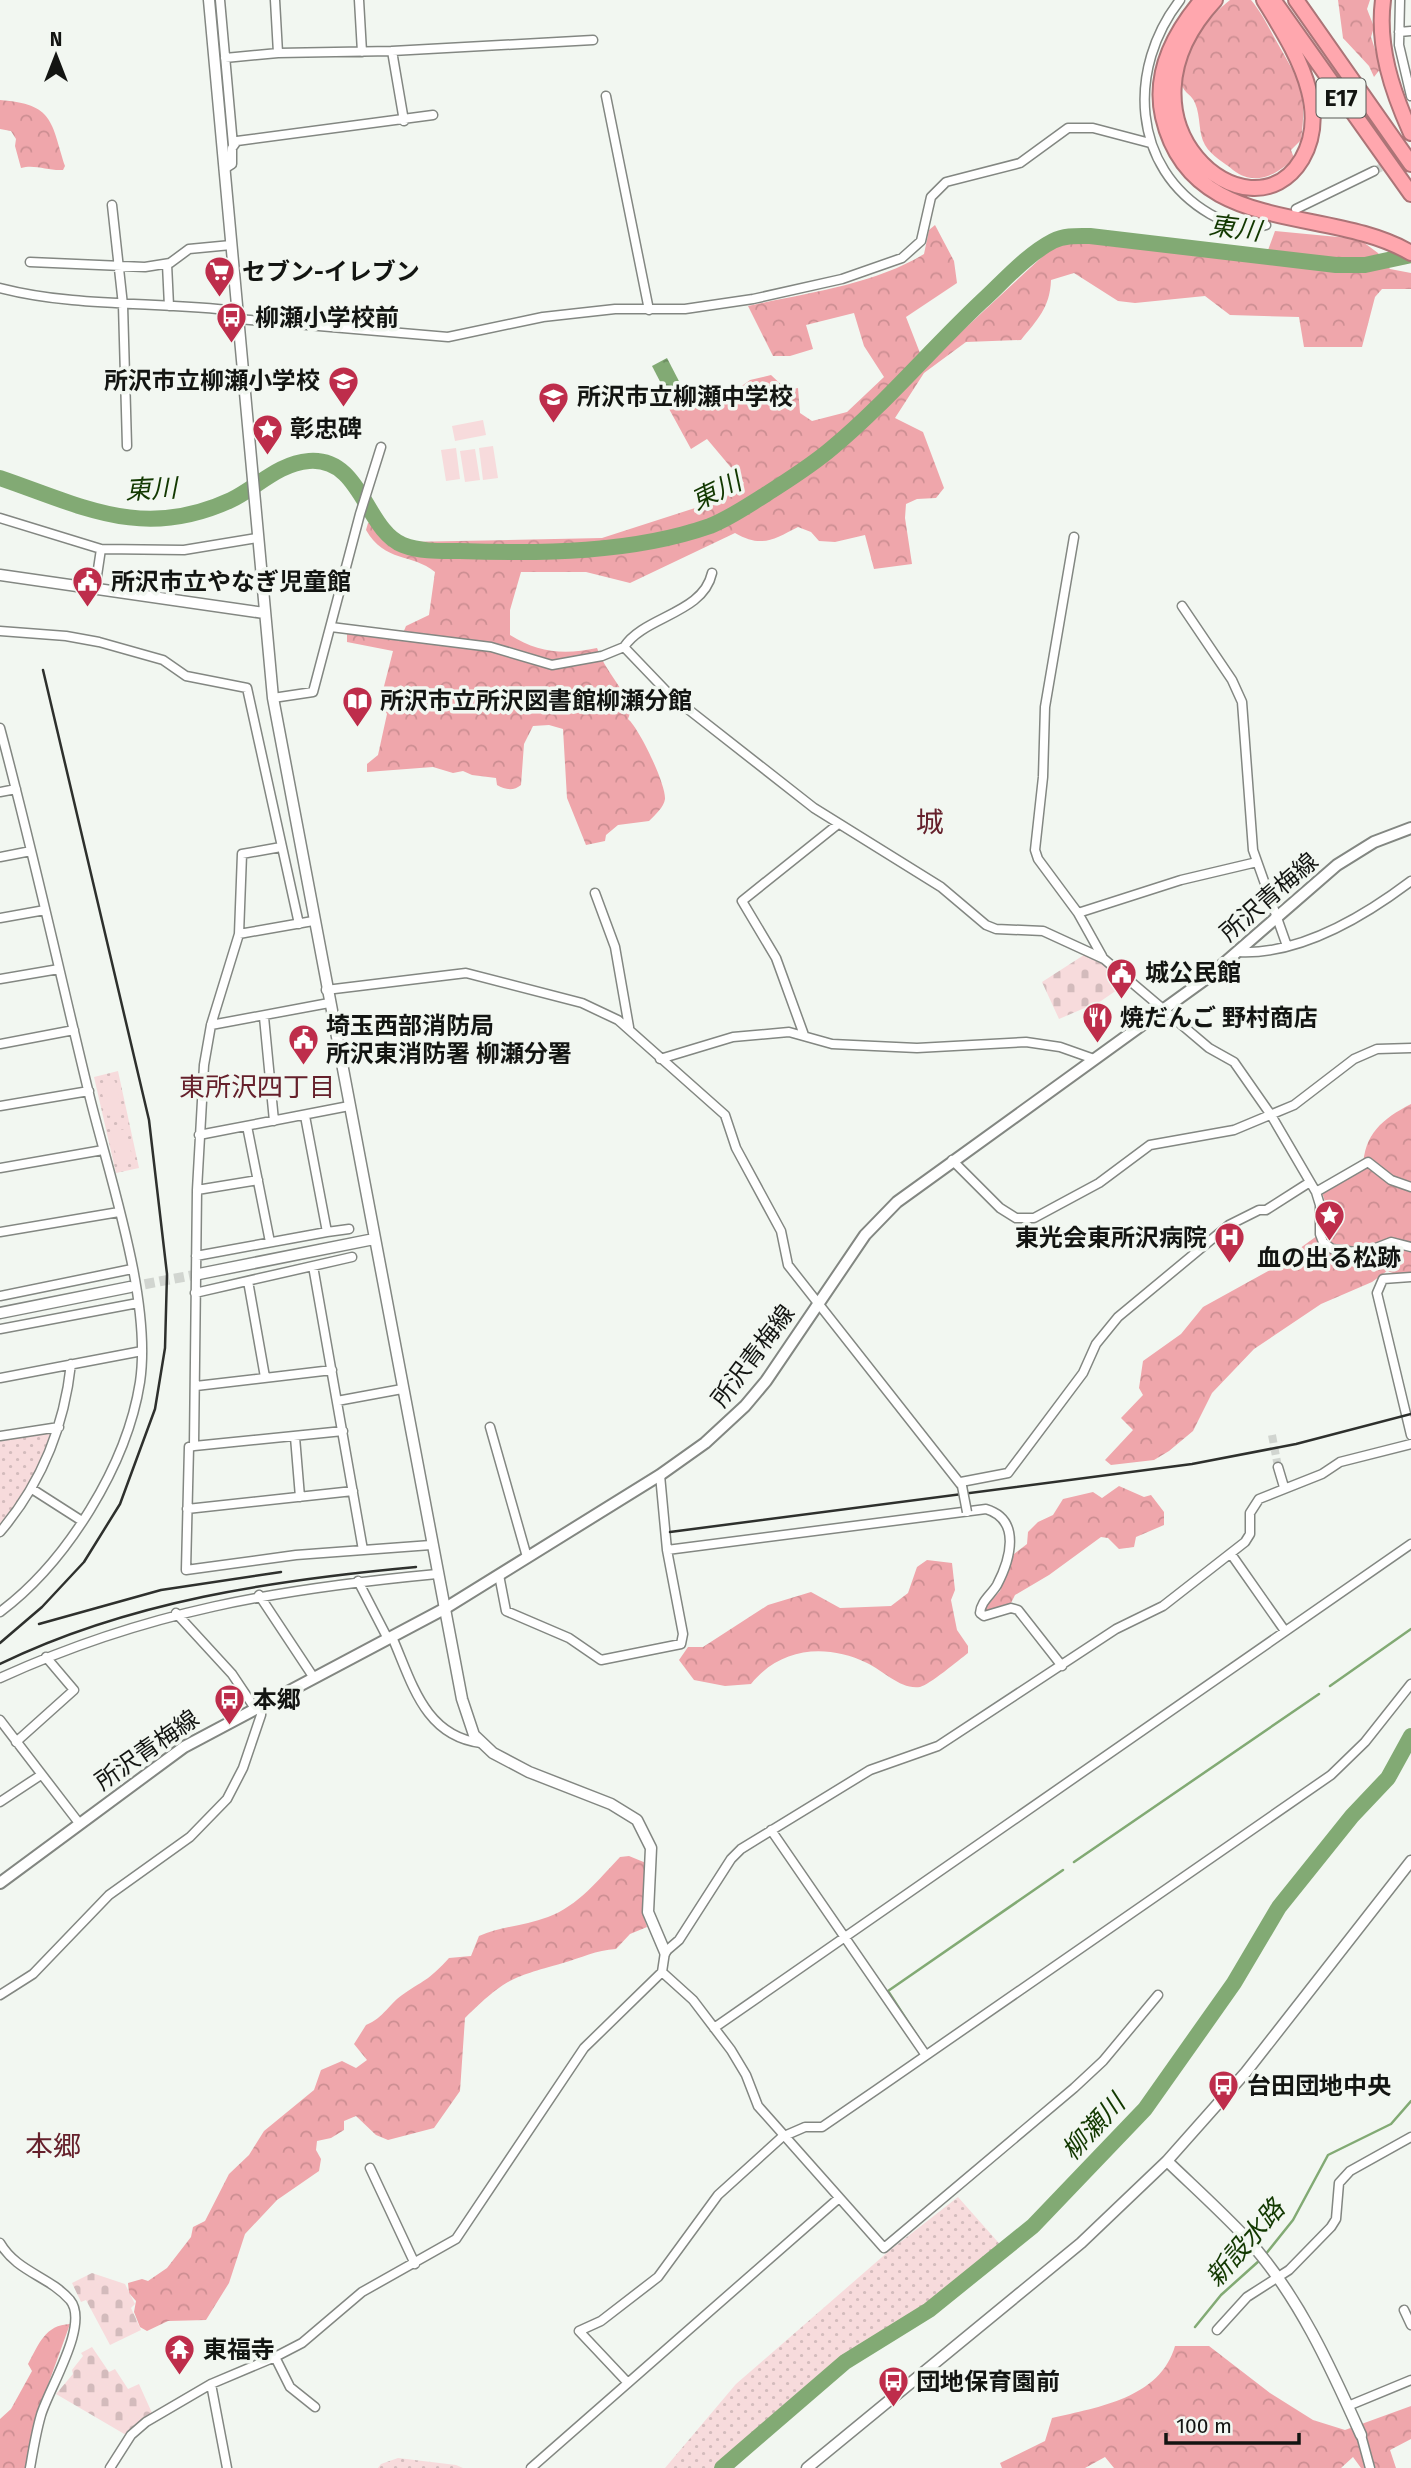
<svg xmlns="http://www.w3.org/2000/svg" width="1411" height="2468" viewBox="0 0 1411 2468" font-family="'Fira Sans','Noto Sans JP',sans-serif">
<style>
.forest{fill:url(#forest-crowns)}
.cemetery{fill:url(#cemetery-stones)}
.park{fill:url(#park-dots)}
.garden{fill:#f7dbdc}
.water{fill:url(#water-ripples)}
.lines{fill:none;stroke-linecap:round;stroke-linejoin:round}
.stream{stroke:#82aa74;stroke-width:2.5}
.river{stroke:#82aa74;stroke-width:16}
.minor-tunnel{stroke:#d1d5d0;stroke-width:8;stroke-dasharray:8 4;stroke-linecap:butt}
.tertiary-tunnel{stroke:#d1d5d0;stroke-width:10;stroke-dasharray:10 5;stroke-linecap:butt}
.minor-casing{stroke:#838782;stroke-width:11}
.tertiary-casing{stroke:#838782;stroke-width:13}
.secondary-casing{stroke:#838782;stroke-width:14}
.motorway-casing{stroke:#ac7477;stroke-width:18}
.minor{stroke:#fff;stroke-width:8}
.tertiary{stroke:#fff;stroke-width:10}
.secondary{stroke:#fff;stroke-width:10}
.motorway{stroke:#ffa7ae;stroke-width:14}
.rail{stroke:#2e302d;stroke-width:2.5}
.minor-bridge-casing{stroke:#838782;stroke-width:11;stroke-linecap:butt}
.minor-bridge{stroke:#fff;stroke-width:8}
.labels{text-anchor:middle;stroke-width:7;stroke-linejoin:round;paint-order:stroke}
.shield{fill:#f2f7f1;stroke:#565955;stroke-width:2}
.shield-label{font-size:23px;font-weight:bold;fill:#131512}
.poi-label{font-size:24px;font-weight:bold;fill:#131512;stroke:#f2f7f1;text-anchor:start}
.street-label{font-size:24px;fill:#131512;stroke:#f2f7f1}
.water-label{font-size:26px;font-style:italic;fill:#123800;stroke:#f2f7f1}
.neighbourhood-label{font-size:26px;fill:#65202b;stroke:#f2f7f1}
.quarter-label{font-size:28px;fill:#65202b;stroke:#f2f7f1}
</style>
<defs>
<pattern id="forest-crowns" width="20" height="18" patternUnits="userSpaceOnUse" patternTransform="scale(1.75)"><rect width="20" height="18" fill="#efa6ab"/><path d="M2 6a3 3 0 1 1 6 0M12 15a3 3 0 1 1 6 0" fill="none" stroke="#cc8e92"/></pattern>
<pattern id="cemetery-stones" width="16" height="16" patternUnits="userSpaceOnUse" patternTransform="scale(1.75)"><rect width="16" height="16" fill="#f7dbdc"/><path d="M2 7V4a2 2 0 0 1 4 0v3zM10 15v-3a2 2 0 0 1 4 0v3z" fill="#d3bbbc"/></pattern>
<pattern id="park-dots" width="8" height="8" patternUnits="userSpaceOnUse" patternTransform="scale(1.75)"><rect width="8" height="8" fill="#f7dbdc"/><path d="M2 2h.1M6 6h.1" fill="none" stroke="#d3bbbc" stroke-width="1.8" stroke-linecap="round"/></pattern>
<pattern id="water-ripples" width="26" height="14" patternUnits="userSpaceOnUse" patternTransform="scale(1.75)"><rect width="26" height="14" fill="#82aa74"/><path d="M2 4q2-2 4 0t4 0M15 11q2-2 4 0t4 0" fill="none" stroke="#69895e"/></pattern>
</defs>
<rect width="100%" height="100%" fill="#f2f7f1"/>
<path class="forest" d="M1230,0H1251C1261,12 1267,24 1274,37C1298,80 1308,88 1301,140L1291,150L1294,158C1277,175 1255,187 1233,170C1224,162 1212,157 1205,145C1198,133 1201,117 1195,103C1192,94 1182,93 1182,82C1181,51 1207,18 1230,0Z
M1338,0H1370L1367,9L1374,27L1371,37L1381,68L1374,77L1369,66L1343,38Z
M0,100C54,104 51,122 65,166L63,170C48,171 35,164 21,168L15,146L16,139L11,131L0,129Z
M935,225L954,261L957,283L906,317L920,353L960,333L1058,242L1072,240L1264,261L1275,231L1359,239L1378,253L1390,269L1411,273V289H1382L1375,297L1362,347H1304L1299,317L1230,315L1205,296L1135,303L1118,301L1074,273L1051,280C1050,308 1037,320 1021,340L966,342L924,373L895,418L923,432L944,488L936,498L917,499L906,504L905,518L912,564L874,569L865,535L835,542L819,541L811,532L798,527C773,540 761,548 735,533L630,583L586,572H521L510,610V635C538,653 565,655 597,648C605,671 623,686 631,710L628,719C639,728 666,784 665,799C664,807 655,815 649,821L618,825L606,835L605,841L586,845L567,798L563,729L549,725L533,726L524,744L521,785C514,791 505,790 497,785L496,778L472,775L463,771L453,773L433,767L367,772V764L378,755L387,714L380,702L393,651L347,642V632L401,638L406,626L429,615L435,572C412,553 385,563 366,530L368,523C384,522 393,534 406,542L602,538L723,499L744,483L707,439L691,449L668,407L692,393L699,395L705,407L716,405L750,380L771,375L787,390L798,388L800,413L812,421L847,412L884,377L864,346L854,313L806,325L813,349L790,356H773L748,306C806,293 873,285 924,254L929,230Z
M1411,1104V1279L1387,1271L1372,1282L1321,1304L1254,1349L1212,1393L1193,1431L1169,1451L1154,1460L1111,1465L1105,1460L1133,1430L1121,1418L1143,1395L1139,1388L1143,1361L1181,1334L1203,1307L1270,1270L1332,1225L1322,1192L1363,1168C1364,1134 1382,1119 1411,1104Z
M1119,1486L1144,1497L1151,1495L1164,1512V1525L1136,1537L1134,1547L1119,1549L1108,1538L1101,1537L1049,1575L1015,1595L1010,1605L986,1612L984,1609L1000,1591L1014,1554L1027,1544L1028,1532L1038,1522L1053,1515L1063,1499L1093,1492L1102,1498Z
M927,1560L952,1563L955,1590L951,1600L957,1630L968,1646V1653C959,1660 929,1685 920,1687C901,1690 884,1671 867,1663C825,1643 780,1648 751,1684L725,1686L694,1680L679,1660L688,1647H703L768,1605L811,1592L840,1608L891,1606L908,1593L917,1567Z
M629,1856L646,1863L642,1911L647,1927L630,1934L616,1949C596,1950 581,1958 563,1963C510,1978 505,1979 465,2018L460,2091L434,2128L388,2140L376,2135L356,2116L344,2121V2130L331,2138L317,2141L316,2150L321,2159L319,2171L277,2200L245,2234L229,2283L206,2320L168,2321L147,2331L140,2327L134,2312L136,2301L129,2293L128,2283L142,2279L148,2281L167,2268L191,2237L193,2227L205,2221L229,2174L249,2155L264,2131L314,2090L321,2070L342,2061L356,2068L367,2060L354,2044L366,2025C384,2018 389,2003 405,1993C426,1979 430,1979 449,1958L471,1956L479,1936C501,1926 525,1926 548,1917C578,1906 599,1879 620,1857Z
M70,2324L36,2418L26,2468H0V2419L11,2409L32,2371L28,2364C39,2344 45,2325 70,2324Z
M1175,2346H1209L1270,2393L1313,2420L1345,2430L1411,2406V2439L1390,2450L1396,2468H1361L1353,2457L1341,2468H1114L1105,2457L1085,2468H1002L1000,2463L1045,2441L1052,2418C1099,2407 1160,2398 1175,2346Z"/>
<path class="cemetery" d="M1087,953L1104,963L1127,983L1101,1001L1059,1019L1042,982Z
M92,2273L125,2284L135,2304L131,2308L141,2330L110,2345L86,2300L81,2302L72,2283Z
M92,2347L109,2372L115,2369L128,2389L139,2384L152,2413L126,2435L56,2394L73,2374L72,2370L83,2356L81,2353Z"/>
<path class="park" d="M118,1071L139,1168L116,1173L94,1077Z
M48,1432L52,1436C39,1468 24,1498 0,1524V1439Z
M958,2197L1005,2250L845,2362L722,2468H665L736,2384L889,2251Z
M398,2458L456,2465L463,2468H378L381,2464Z"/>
<path class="garden" d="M483,420L486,435L455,441L452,426Z
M493,446L498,478L483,480L479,448Z
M456,448L460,479L446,481L441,450Z
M475,449L480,480L465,482L460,451Z
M115,1081L122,1112L108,1116L100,1085Z
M125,1129L133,1160L118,1164L111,1133Z"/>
<path class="water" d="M667,358L682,387L667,395L652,366Z"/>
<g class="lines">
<path class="stream" d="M1330,1686L1411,1629
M1074,1862L1319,1694
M923,2045L888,1991L1063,1870
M1265,2255L1293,2220L1328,2155L1391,2124L1411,2101
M1195,2327L1221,2295L1260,2260"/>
<path class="river" d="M0,478C82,506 143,541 231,500C256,488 279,463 309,461C362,457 365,530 403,545C421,552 441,551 460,551C540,554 633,553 710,526C730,518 747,506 765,495C788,480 811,466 832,448C885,404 931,349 981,302C1003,282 1026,255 1053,241C1065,235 1078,236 1090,236L1336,265H1365L1411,255
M722,2468L845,2362L929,2310L1033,2226L1145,2109L1234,1983L1279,1907L1352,1816L1388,1778L1411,1736"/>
<path class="minor-tunnel" d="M1374,171L1406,155
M1272,1435L1278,1467"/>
<path class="tertiary-tunnel" d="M130,1287L199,1274"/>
<defs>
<path id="minor" d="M220,0L233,145
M275,0L278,53L392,51L593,40
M359,0L362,52
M1180,0C1127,68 1131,168 1210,214C1228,224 1246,232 1266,225
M1400,0L1399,45L1411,96
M1399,32L1411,31
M392,51L404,121
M225,58L278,53
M606,96L649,310
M224,169L232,164V148L237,141L433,115
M112,205L123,305L127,446
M1296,209L1374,171
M30,262L145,267L170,263L189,249L231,245
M167,264L169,306
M0,288C78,308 158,301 237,311
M238,319L448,337L543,317L615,309H685L753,299L842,279L902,258L921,241L931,197L946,182L1020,163L1068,128H1093L1150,143
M0,518L101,549L184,550L257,538
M1074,537L1045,707L1043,777L1035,850L1038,859L1078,913L1102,956
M95,589L101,549
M1182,606L1232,680L1242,702L1253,850L1287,946
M331,627L491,647L552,665L602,656L624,647L670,695L814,808L941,887L986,925L996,929L1043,931L1104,959L1209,1048L1234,1062L1271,1115L1316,1192L1320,1205V1234L1323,1242L1332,1249L1363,1253L1391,1242L1411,1247
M0,631L66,636L99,642L163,660L186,676L247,688L299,924
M624,647C644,616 703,614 712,573
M273,698L313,692L360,514L381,447
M0,728C33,851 60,975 90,1098C110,1179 152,1301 140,1382C127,1465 67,1562 0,1612
M0,792L16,789
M281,847L242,854L239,934L211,1025L204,1065L197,1190L194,1446L189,1447L186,1570L296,1555L431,1545
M0,857L31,851
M595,893L615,947L629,1027
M1078,913L1181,880L1257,862
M0,918L45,910
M239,934L313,921
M1239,952C1300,955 1362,918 1411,881
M0,979L59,969
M326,990L466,973L582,1003L618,1020L725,1115L736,1148L781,1231L788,1265L962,1486
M264,1017L274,1121
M211,1025L329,1003
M804,1035L776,958L742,901L837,825
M0,1044L74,1030
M660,1059L733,1037L789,1032L832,1044L917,1048L1026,1042L1060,1047L1094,1059
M0,1106L89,1091
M247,1126L270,1242
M199,1135L349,1106
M952,1160L1000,1208L1016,1218H1034L1099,1183L1150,1145L1234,1130L1294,1105L1354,1059L1377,1049L1411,1048
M0,1168L103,1150
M197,1190L258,1180
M1316,1192L1368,1162L1391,1180L1411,1187
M0,1232L119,1212
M327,1232L349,1229
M196,1256L327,1232L305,1116
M313,1266L363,1550
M1411,1277L1383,1279L1377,1293L1411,1435
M248,1281L265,1377
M195,1293L352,1257
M0,1296L132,1269
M0,1329L138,1303
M0,1378L142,1351
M196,1386L332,1370
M337,1401L402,1389
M490,1427L527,1557
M0,1436L59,1427
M295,1437L300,1497
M194,1446L343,1431
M1278,1467L1284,1487
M660,1475L667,1550L986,1509C1022,1520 1010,1560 997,1585C991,1595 981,1601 980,1613L984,1616L1011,1608L1018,1610L1062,1666
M961,1482L1008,1473L1083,1373L1096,1344L1118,1317L1229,1225L1259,1210H1266L1310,1182
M32,1489L82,1521
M187,1509L353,1491
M0,1532C41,1484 64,1428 71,1364
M1231,1554L1285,1631
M499,1575L506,1611L569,1638L601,1660L681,1644L683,1634L667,1550
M358,1581L388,1639
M259,1595L314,1678
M176,1613L232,1674L254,1707
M392,1637C412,1682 424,1736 481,1743
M0,1678C147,1611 278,1589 437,1574
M0,1720L79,1823
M16,1742L74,1690L46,1657
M0,1802L41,1775
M771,1830L925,2054
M662,1972L693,2000L731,2050L746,2075L758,2106L884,2248L1074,2088L1103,2061L1158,1995
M0,1995L33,1974L109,1895L190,1837L227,1799L243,1768L261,1715L262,1703
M714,2028L1411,1544
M370,2168L415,2264
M0,2243C17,2272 49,2276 70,2300C90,2324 49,2388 41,2415C36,2432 33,2451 30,2468
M1404,2310L1411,2325
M1217,2330L1247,2297L1289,2270L1331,2227L1336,2219L1339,2183L1350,2171L1411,2137
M275,2357L290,2387L315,2407
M628,2383L579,2331L601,2321L658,2277L718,2195L782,2137L805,2127H822L876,2090L1331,1775L1365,1742L1411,1684
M211,2384L227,2468
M1348,2406L1411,2380
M1361,2435L1370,2468
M110,2468L131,2435L146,2422L211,2384L275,2357L302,2343L362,2292L456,2239L584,2048L662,1972L665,1952L679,1940L731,1859L741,1849L870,1770L938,1746L1116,1629L1163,1606L1245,1542L1250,1534V1513L1259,1499L1322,1474L1340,1462L1411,1444
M531,2468L839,2198"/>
<path id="tertiary" d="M209,0L273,698L462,1699L474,1735L493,1753L529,1772L611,1804L637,1820L651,1848L648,1912L665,1952
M0,575L264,613
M199,1274L374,1239
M0,1313L130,1287
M1167,2161C1194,2187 1223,2213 1248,2240C1298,2295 1331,2368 1361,2435
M807,2468L1081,2243L1167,2161L1246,2072L1411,1861"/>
<path id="secondary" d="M0,1883L184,1747L444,1609L660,1475L705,1443L745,1406L766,1381L865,1235L897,1202L1207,978L1337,865L1374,842L1411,828"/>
<path id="motorway" d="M1202,0C1174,33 1153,73 1163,117C1191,238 1328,204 1411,253
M1215,0C1102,121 1250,246 1302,159C1314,138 1315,114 1309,91C1301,59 1281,28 1264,0
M1296,0L1411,164
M1383,0C1377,46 1392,91 1411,133
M1276,4L1411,194"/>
</defs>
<use href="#minor" class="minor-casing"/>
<use href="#tertiary" class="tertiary-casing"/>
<use href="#secondary" class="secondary-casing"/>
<use href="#motorway" class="motorway-casing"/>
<use href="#minor" class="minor"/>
<use href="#tertiary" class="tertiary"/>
<use href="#secondary" class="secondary"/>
<use href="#motorway" class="motorway"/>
<path class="rail" d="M670,1532L1192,1464L1296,1444L1411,1414
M39,1624L161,1590L281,1572
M0,1643L42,1607L84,1562L120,1504L155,1409L165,1348L167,1274L149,1120L43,670
M0,1664C129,1601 275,1580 416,1567"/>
<defs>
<path id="minor-bridge" d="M962,1486L967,1512"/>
</defs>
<use href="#minor-bridge" class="minor-bridge-casing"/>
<use href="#minor-bridge" class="minor-bridge"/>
</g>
<defs>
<symbol id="supermarket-pin" viewBox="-11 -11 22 30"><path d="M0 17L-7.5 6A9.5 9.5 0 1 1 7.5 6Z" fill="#be2d4b" stroke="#f2f7f1"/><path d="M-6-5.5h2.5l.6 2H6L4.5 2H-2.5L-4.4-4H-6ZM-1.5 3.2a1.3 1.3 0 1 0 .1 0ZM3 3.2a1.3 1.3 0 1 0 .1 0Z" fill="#fff"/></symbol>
<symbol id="bus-pin" viewBox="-11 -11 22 30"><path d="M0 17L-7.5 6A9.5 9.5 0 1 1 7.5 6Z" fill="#be2d4b" stroke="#f2f7f1"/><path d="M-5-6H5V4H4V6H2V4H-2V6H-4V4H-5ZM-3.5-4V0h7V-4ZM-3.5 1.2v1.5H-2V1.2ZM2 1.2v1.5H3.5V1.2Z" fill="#fff"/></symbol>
<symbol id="school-pin" viewBox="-11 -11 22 30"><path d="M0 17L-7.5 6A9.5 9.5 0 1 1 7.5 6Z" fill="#be2d4b" stroke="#f2f7f1"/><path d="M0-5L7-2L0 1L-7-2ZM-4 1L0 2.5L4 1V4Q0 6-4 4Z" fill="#fff"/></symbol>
<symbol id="sight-pin" viewBox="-11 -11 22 30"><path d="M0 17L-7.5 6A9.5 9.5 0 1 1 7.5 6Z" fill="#be2d4b" stroke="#f2f7f1"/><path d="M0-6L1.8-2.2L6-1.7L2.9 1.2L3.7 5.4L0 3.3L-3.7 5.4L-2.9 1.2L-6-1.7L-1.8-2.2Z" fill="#fff"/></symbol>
<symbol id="civic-pin" viewBox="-11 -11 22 30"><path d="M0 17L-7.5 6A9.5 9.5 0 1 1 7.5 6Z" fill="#be2d4b" stroke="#f2f7f1"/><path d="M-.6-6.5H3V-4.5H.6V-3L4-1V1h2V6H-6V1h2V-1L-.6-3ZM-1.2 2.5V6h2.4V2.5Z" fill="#fff"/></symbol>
<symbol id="library-pin" viewBox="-11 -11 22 30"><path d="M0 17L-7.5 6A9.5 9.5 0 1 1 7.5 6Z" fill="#be2d4b" stroke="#f2f7f1"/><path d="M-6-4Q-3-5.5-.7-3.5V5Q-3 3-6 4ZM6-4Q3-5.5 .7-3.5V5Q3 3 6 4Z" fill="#fff"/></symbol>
<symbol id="restaurant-pin" viewBox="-11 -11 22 30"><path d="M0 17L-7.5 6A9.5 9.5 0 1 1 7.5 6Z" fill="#be2d4b" stroke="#f2f7f1"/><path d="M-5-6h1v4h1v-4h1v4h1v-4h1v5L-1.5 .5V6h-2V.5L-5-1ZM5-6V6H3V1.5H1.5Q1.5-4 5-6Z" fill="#fff"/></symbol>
<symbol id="hospital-pin" viewBox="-11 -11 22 30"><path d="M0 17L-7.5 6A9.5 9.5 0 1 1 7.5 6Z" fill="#be2d4b" stroke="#f2f7f1"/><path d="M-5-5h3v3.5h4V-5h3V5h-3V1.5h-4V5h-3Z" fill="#fff"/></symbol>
<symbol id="temple-pin" viewBox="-11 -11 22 30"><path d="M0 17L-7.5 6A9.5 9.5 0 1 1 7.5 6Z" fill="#be2d4b" stroke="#f2f7f1"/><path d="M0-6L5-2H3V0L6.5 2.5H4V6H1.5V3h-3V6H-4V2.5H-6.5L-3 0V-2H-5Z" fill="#fff"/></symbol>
</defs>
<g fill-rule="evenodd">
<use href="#supermarket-pin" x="202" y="254" width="35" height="47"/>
<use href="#bus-pin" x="214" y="300" width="35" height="47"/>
<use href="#school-pin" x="326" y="364" width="35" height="47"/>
<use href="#school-pin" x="536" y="380" width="35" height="47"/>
<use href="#sight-pin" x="250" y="412" width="35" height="47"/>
<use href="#civic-pin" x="70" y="564" width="35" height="47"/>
<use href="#library-pin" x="340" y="684" width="35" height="47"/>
<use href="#civic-pin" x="1104" y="956" width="35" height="47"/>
<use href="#restaurant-pin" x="1080" y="1000" width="35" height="47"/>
<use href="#civic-pin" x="286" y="1022" width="35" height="47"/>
<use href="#sight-pin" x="1312" y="1198" width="35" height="47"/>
<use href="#hospital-pin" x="1212" y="1220" width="35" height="47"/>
<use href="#bus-pin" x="212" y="1682" width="35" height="47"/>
<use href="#bus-pin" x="1206" y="2068" width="35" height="47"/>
<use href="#temple-pin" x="162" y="2332" width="35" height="47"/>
<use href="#bus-pin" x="876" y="2364" width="35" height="47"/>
</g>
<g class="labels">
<rect class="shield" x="1316.5" y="78.5" width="49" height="39" rx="5"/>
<g class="shield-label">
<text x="1341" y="106">E17</text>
</g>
<g class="poi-label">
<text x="242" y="280">セブン-イレブン</text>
<text x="255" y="326">柳瀬小学校前</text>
<text x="320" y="389" text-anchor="end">所沢市立柳瀬小学校</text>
<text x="577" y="405">所沢市立柳瀬中学校</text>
<text x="290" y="437">彰忠碑</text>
<text x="111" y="590">所沢市立やなぎ児童館</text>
<text x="380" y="709">所沢市立所沢図書館柳瀬分館</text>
<text x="1145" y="981">城公民館</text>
<text x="1120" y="1026">焼だんご 野村商店</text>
<text x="326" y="1034">埼玉西部消防局<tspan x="326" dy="28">所沢東消防署 柳瀬分署</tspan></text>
<text x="1207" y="1246" text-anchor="end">東光会東所沢病院</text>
<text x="1329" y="1266" text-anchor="middle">血の出る松跡</text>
<text x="253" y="1708">本郷</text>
<text x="1247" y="2094">台田団地中央</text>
<text x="203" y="2358">東福寺</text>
<text x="916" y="2390">団地保育園前</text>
</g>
<g class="street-label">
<text transform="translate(1269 897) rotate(-41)" y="8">所沢青梅線</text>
<text transform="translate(753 1356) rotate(-53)" y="8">所沢青梅線</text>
<text transform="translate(147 1750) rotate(-35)" y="8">所沢青梅線</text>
</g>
<g class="water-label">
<text transform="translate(1235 228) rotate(7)" y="9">東川</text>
<text transform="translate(151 489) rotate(-3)" y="9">東川</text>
<text transform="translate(716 491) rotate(-26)" y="9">東川</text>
<text transform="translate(1093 2127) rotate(-47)" y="9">柳瀬川</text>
<text transform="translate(1245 2243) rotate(-49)" y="9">新設水路</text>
</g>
<g class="neighbourhood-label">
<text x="257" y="1096">東所沢四丁目</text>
</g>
<g class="quarter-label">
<text x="930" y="832">城</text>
<text x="53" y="2156">本郷</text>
</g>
</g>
<g transform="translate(56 56)" stroke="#f2f7f1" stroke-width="5" paint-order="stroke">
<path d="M0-5L12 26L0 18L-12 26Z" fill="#131512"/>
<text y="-10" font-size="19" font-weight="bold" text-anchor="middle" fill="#131512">N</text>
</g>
<path d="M1166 2433v10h133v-10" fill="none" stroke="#131512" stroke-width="3.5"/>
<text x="1176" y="2433" font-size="21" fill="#131512" stroke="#f2f7f1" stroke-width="5" paint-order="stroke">100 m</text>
</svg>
